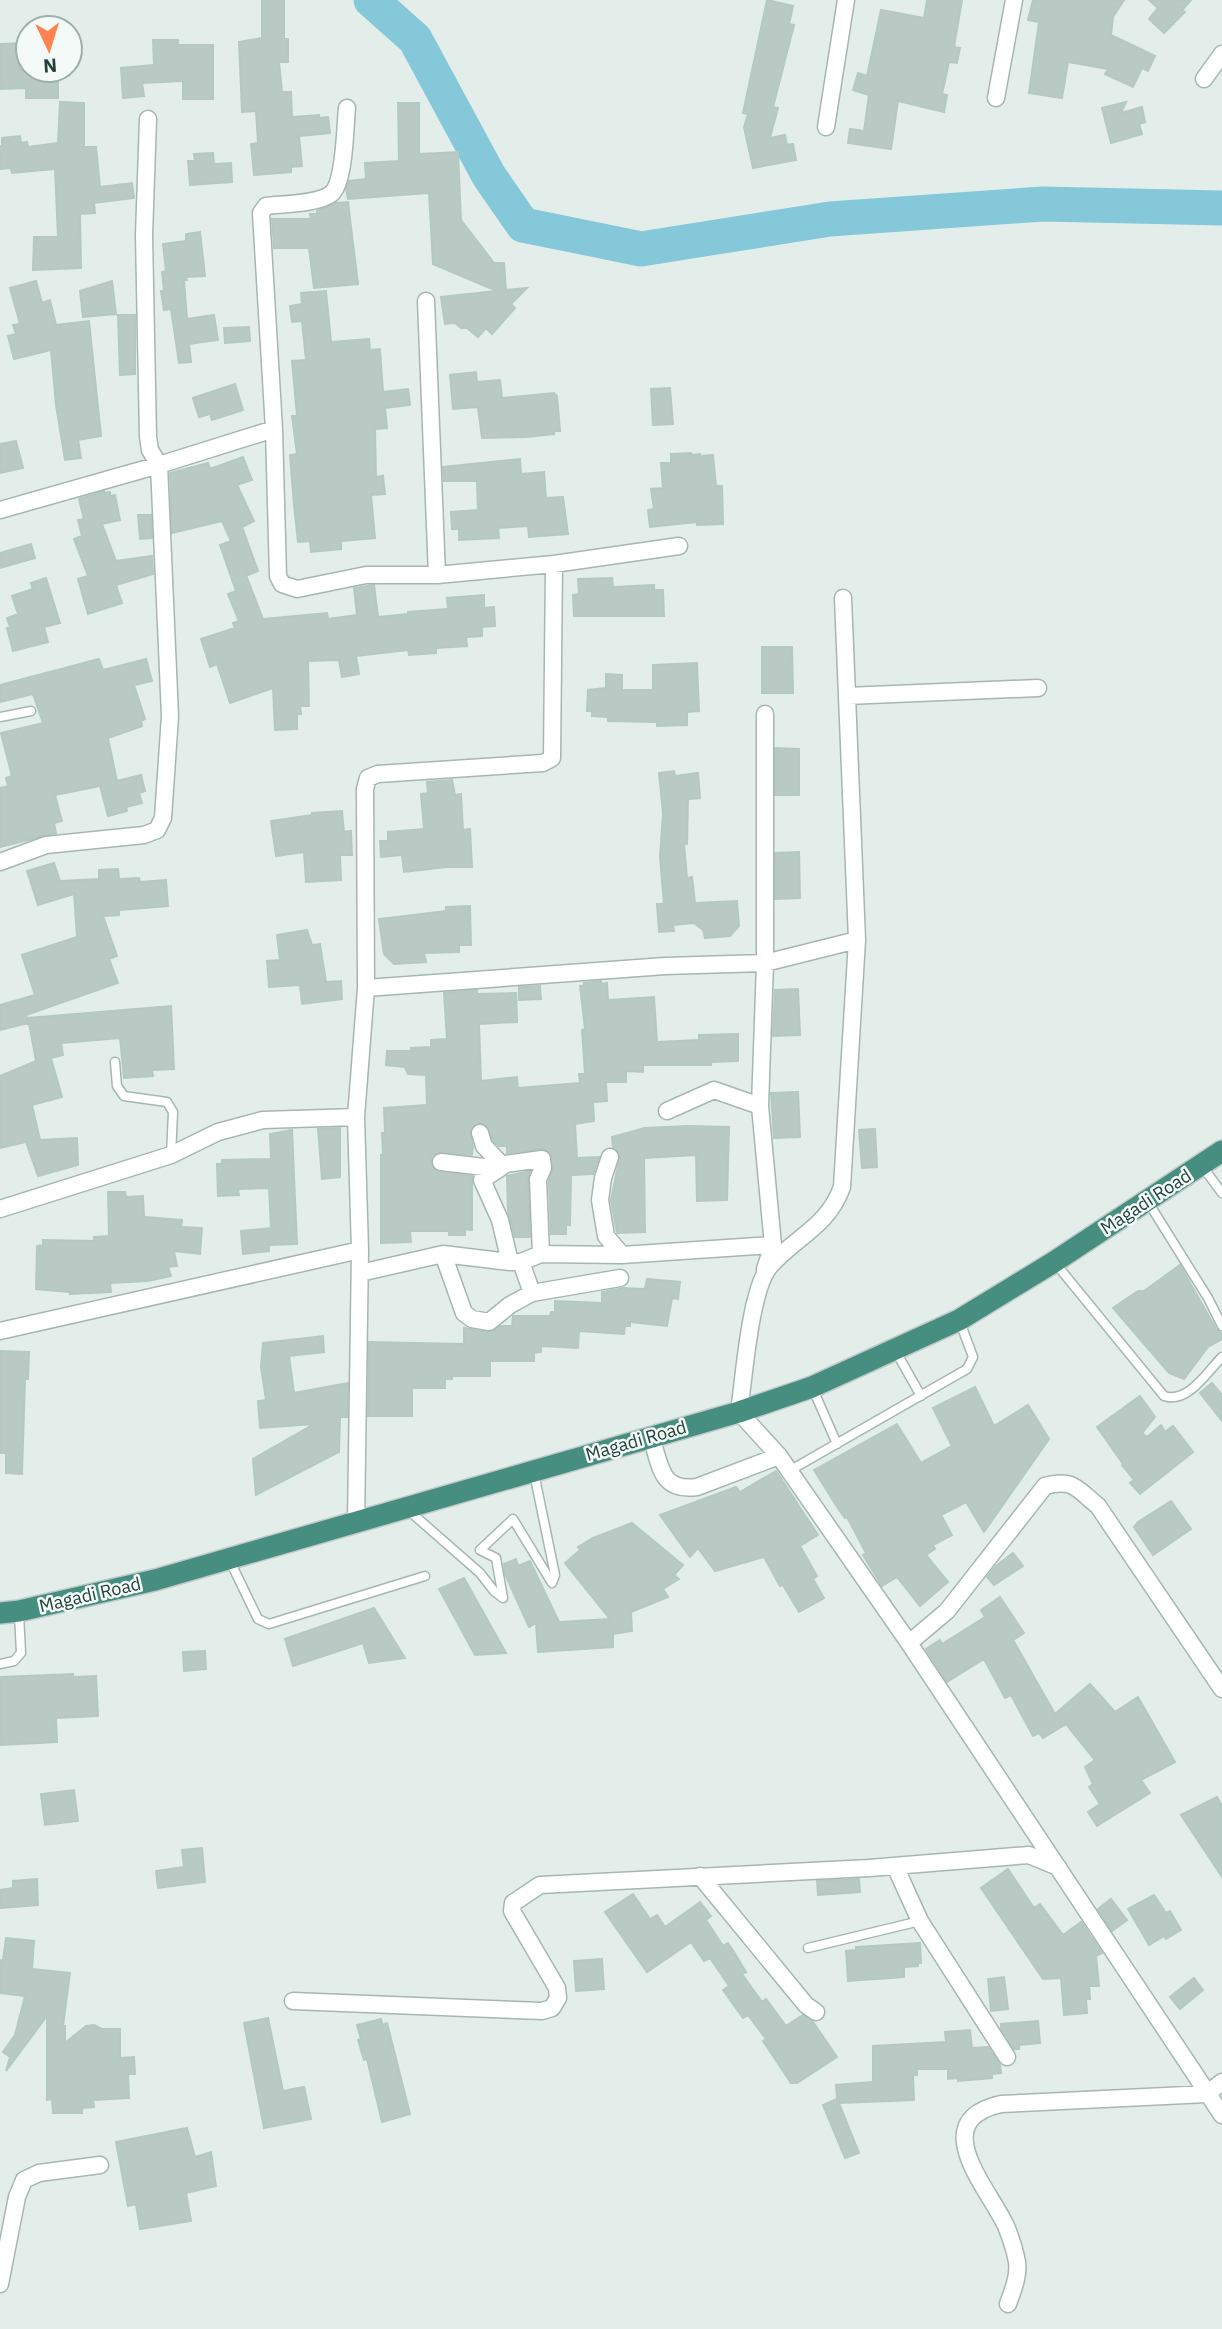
<svg xmlns="http://www.w3.org/2000/svg" width="1222" height="2329" viewBox="0 0 1222 2329" font-family="'IBM Plex Sans',sans-serif">
<style>
.lines{fill:none;stroke-linecap:round;stroke-linejoin:round}
.river{stroke:#85c8d9;stroke-width:35}
.building{fill:#b8cac3;stroke:#b4c9c1;stroke-width:2}
.service-casing{stroke:#a5b7b2;stroke-width:11}
.minor-casing{stroke:#a5b7b2;stroke-width:19}
.trunk-casing{stroke:#c1cac8;stroke-width:24}
.service{stroke:#fff;stroke-width:8}
.minor{stroke:#fff;stroke-width:16}
.trunk{stroke:#468e80;stroke-width:21}
.labels{text-anchor:middle;stroke-width:5;stroke-linejoin:round;paint-order:stroke}
.street-label{font-size:18px;fill:#20423a;stroke:#f4faf7}
</style>
<rect width="100%" height="100%" fill="#e3eeea"/>
<g class="lines">
<path class="river" d="M371,0L415,39L489,176L523,225L641,249L830,219L1043,204L1222,208"/>
</g>
<path class="building" d="M262,0H284V39H288V62H279L282,92H291L292,117L319,115V118L328,117L330,133L299,136L302,166L291,167V172L254,175L251,144L258,143L256,111L242,112L239,42L262,38Z
M767,0L793,6L789,24L794,25L773,107L778,108L770,138L785,135L787,145L793,144L796,160L753,168L744,127L748,114L743,113Z
M927,0H962L954,47L960,48L957,63L949,62L942,94L947,95L944,112L898,101L891,149L848,143L850,129L864,131L869,95L853,90L858,73L867,76L881,10L924,18Z
M1033,0H1124L1113,17L1111,35L1155,56L1148,71L1142,68L1133,87L1105,74L1108,69L1068,62L1062,98L1029,93L1039,22L1028,20Z
M1149,0H1191L1182,10L1185,12L1164,33L1149,19L1158,8Z
M153,40H178V45H213V99H183V81L142,83L144,96L123,98L121,68L154,65Z
M28,43V70H58V98H26V88L0,89V44Z
M60,102L84,103V147H96L100,187L132,183L134,198L94,203L95,213L80,214L81,268L33,270L34,237H58L55,169L12,173L11,168L0,169V146H2V138L20,136L21,143L27,142L28,147L58,143Z
M1126,102L1121,113L1142,107L1145,122L1139,124L1142,134L1111,143L1102,108Z
M398,103H419V154L458,152L461,220L494,263H504L506,290L527,288L511,304L515,308L492,334L486,328L478,337L467,328H461L455,323L445,324L441,297L497,291L433,264L429,193L348,199L346,189L349,181L366,179L365,163L399,161Z
M213,153L214,164L231,163L232,182L190,185L188,161H195L194,154Z
M348,202L358,284L314,288L309,248H274L272,219H311L310,214H317V211L336,203Z
M200,232L205,276L186,277L187,280H184L187,319L214,315L218,340L189,344L191,362L179,363L171,309L164,310L161,291H164L162,272L166,271L163,244L186,241V234Z
M36,281L42,303L50,300L56,325L89,321L101,436L78,440L81,458L65,460L56,405L51,350L14,359L8,336L16,334L13,325L20,324L10,288Z
M112,281L116,314L83,317L80,291Z
M326,291L331,342L369,339L370,350L380,349L383,392L408,389L410,405L385,408L387,428L375,429L376,477L383,476L385,494L371,495L375,538L341,541V549L311,552L310,541L298,542L294,505L290,455L297,454L292,416H297L292,361L306,360L302,321L292,322L290,306L302,304L301,293Z
M118,315H135V374L120,375Z
M249,327L250,341L225,343L224,328Z
M476,372L477,382L500,380L502,398L554,393L557,396L560,431H554V434L526,437L482,438L478,407L453,409L450,375Z
M235,384L243,410L212,420L210,414L199,417L193,398Z
M670,388L673,424L653,425L651,389Z
M16,441L23,468L0,473V444Z
M691,453V455L700,454V456L713,455L716,486H722L723,524L697,525V522L650,527L648,510L654,509L651,489L663,488L661,463H671V454Z
M243,457L252,480L237,485L254,521L242,527L258,571L248,575L244,570L263,619L327,613L328,619L357,615L354,588L374,585L378,617L408,614V612L448,609L447,598L484,595V608L494,607L495,626L482,627V636L466,637L467,646L436,648V653L409,655L408,650L356,656L359,674L342,677L339,660L308,661L309,706H300L301,714H297V729L275,730L273,688L230,703L217,664L210,667L201,639L235,628L233,623L239,621L228,594L236,591L220,545L231,541L222,521L172,533L170,473L208,463L210,469Z
M520,459L521,474L544,472L546,498L563,497L568,534L529,537L528,526L498,528L499,538L459,540V529H452L451,512L478,510L477,481H444L443,467Z
M104,491L105,493L110,492V496L115,495L120,520L102,524L116,561L152,556L153,574L116,585L122,603L88,614L78,579L88,576L74,539L82,536L78,520L84,519L79,499Z
M138,515H151L152,538L140,539Z
M31,544L35,558L0,568V553Z
M46,578L60,623L44,627L48,642L13,651L7,628L10,627L7,618L18,614L12,596L33,589L31,583Z
M612,578L613,587L654,585V590H663L664,616H574L573,595L579,594L578,579Z
M762,647H792L793,693H762Z
M99,659L103,670L146,659L152,681L134,685L145,719L141,721L142,726L108,738L117,781L141,775L145,791L139,793L142,803L126,807L127,811L108,816L100,786L55,795L62,821L54,823L56,833L0,847V788L8,786L6,778L12,776L1,733L43,723L33,694L0,702V685Z
M697,663L699,711L687,712V725L657,726V722L608,721V717L592,716V711H587L588,690L606,688V674L622,675V690H653V665Z
M775,748L799,749V795H775Z
M674,771L675,776L698,773L700,798L688,799L687,844H684L687,878L692,877L695,903L737,901L739,926L730,936L705,938L703,930L694,923L673,925L674,931L659,932L657,904H664L660,857L663,813L659,773Z
M452,780L455,795L461,794L463,830L470,829L472,867H447L404,872L402,855L381,857L380,841H388V832L424,829L421,794L428,793L427,782Z
M342,811L344,832L351,831L352,855H340L341,880L306,882L304,852L276,856L271,821L312,815V813Z
M799,852L800,898L775,899V853Z
M54,863L60,881L99,879V870L118,869L119,879L139,878L140,882L166,880L168,906L119,910V915L103,916L117,956L109,959L118,983L26,1015L28,1023L0,1030V1005L35,995L22,955L77,937L74,894L38,905L27,871Z
M470,906L471,945H459V952L424,953L426,962L394,964L384,954L379,919L446,911V907Z
M307,930L312,945L320,944L326,982L341,981L342,999L302,1004L300,985L269,987L267,961L280,960L277,935Z
M601,981L602,984L607,983L608,1000L654,997L657,1042L699,1040V1035L738,1034V1061L711,1062V1065H643V1072L626,1071V1082H606L607,1101L593,1102L594,1121L575,1124L577,1158L599,1157L593,1174L571,1175L570,1225H566V1234H551L549,1181L553,1167L550,1152L541,1149L507,1153V1146H499L493,1141L488,1126L478,1123L470,1131L473,1147L472,1155L438,1152L432,1156L431,1161L432,1167L439,1172L472,1176V1230L465,1229V1235H449V1231H410L411,1242L381,1243V1155H383L382,1133H385L384,1108L427,1105L426,1075L408,1074L405,1067L386,1065L387,1051H411V1048L431,1047V1040L447,1039L444,993L477,990V994L516,993L517,1022L479,1024L481,1081L517,1077L518,1088L580,1083L579,1074H585L582,1030L585,1029L580,986H584V983Z
M540,986L541,999L519,1000V987Z
M798,989L800,1035L773,1036L775,990Z
M171,1006L174,1069L152,1070L153,1076L124,1078L120,1038L61,1043L63,1055L51,1058L62,1097L32,1105L40,1140L77,1138L78,1165L38,1176L26,1142L0,1148V1076L36,1061L28,1018Z
M798,1092L800,1137L774,1138L771,1093Z
M688,1126L729,1127L727,1200L697,1201L696,1155L644,1158L645,1232L617,1233L611,1200L620,1156L613,1147L612,1137L645,1128Z
M340,1128V1177L322,1179L318,1129Z
M875,1129L877,1167L862,1168L859,1130Z
M292,1130L297,1244L269,1245V1251L243,1254L241,1231L271,1228L269,1188L238,1189L239,1195L218,1196L217,1164H222V1160L271,1159L270,1134Z
M530,1171L528,1179L530,1237H515L508,1211L507,1176Z
M108,1192H125L126,1197L143,1196L144,1217L182,1220L181,1227L202,1228L200,1254L174,1251L177,1266L168,1267L171,1276L148,1281L110,1283L111,1292L70,1294V1292L36,1289L37,1246L43,1245V1240L94,1241V1237L109,1236Z
M1180,1265L1216,1329L1222,1334V1339L1208,1347L1184,1379L1169,1373L1113,1308L1138,1291H1144Z
M647,1279L680,1282L678,1299L672,1298L667,1326L630,1322V1326H625L624,1334L579,1331L578,1348L541,1346V1352L534,1353V1361H490V1376H452V1379H445V1388H412V1416H368L369,1342L464,1344V1328L491,1332L501,1326H512L513,1316H550L551,1312H555V1301L602,1303V1292L624,1288L645,1289Z
M323,1336L324,1352L289,1356L294,1393L348,1383L347,1417H340L339,1452L256,1495L253,1459L314,1424L260,1428L258,1401L266,1400L261,1367L263,1343Z
M0,1351L29,1352L28,1379H25L22,1474L6,1473V1453H0Z
M1212,1383L1222,1395V1421L1200,1393Z
M975,1387L994,1426L1028,1405L1049,1439L984,1532L966,1502L941,1515L952,1535L933,1545L935,1549L926,1555L948,1582L920,1606L897,1577L882,1586L863,1555L866,1553L847,1517L845,1518L839,1510L814,1470L897,1424L921,1463L952,1446L933,1408Z
M1140,1396L1155,1417L1142,1433L1147,1437L1161,1425L1165,1432L1173,1426L1193,1452L1140,1494L1130,1483L1134,1480L1122,1465L1123,1464L1097,1427Z
M776,1471L818,1535L800,1546L817,1576L813,1579L824,1598L799,1612L783,1585L780,1586L764,1557L715,1571L698,1548L690,1557L660,1515L736,1487L740,1492Z
M1171,1501L1191,1529L1153,1555L1134,1527L1138,1522Z
M632,1523L683,1565L674,1575L679,1579L663,1589L668,1597L631,1612L632,1631L613,1634V1647L538,1652L536,1623L529,1627L505,1574L504,1564L516,1559L518,1566L530,1561L559,1622L610,1619L565,1563L580,1550L578,1547L593,1538Z
M1013,1553L1023,1566L994,1585L987,1577L996,1566Z
M464,1578L506,1653L475,1655L439,1589Z
M1000,1597L1024,1633L1013,1640L1055,1714L1090,1684L1115,1712L1138,1697L1175,1762L1141,1780L1150,1793L1097,1826L1088,1812L1100,1804L1089,1787L1093,1784L1085,1767L1095,1760L1066,1724L1043,1738L1039,1733L1033,1736L1011,1695L1005,1698L984,1659L947,1682L926,1649L940,1640L942,1644L985,1617L981,1610Z
M374,1608L405,1658L369,1663L363,1643L293,1666L285,1639Z
M205,1651L206,1669L184,1671L183,1652Z
M73,1674V1677L96,1676L98,1716L56,1718L57,1742L0,1745V1677Z
M74,1790L78,1821L45,1825L41,1794Z
M1217,1797L1222,1806V1877L1181,1815Z
M202,1848L205,1882L158,1888L156,1871L184,1867L182,1850Z
M1008,1869L1034,1908L1040,1904L1063,1935L1081,1922L1102,1953L1096,1956L1099,1986H1089L1090,1999H1086L1087,2013L1064,2015L1061,1978L1043,1979L981,1888Z
M37,1879L38,1905L0,1908V1890L13,1888V1881Z
M859,1879L860,1892L818,1895L817,1881Z
M633,1894L650,1919L657,1915L665,1927L700,1902L711,1916L706,1920L723,1946L728,1943L734,1952L746,1972L742,1974L762,2002L766,1999L786,2026L803,2015L813,2022L837,2057L797,2083H791L763,2041L766,2039L748,2015L743,2018L723,1990L729,1986L710,1958L704,1961L691,1942L647,1972L605,1912Z
M1154,1895L1166,1913L1170,1911L1181,1930L1166,1939L1164,1936L1149,1945L1128,1909Z
M1111,1899L1127,1920L1112,1931L1098,1909Z
M6,1938L34,1941L32,1969L70,1973L63,2026H65V2043L86,2026L94,2025L102,2029H120V2058L134,2057L135,2074H128L129,2098L93,2100L94,2107L82,2108V2113H53L52,2099L47,2100V2016L6,2071L10,2057L3,2052L15,2035L25,1996L0,1993V1960L3,1961Z
M920,1943L921,1963H918V1966L904,1967V1977L848,1981L846,1951L856,1950V1947Z
M602,1959L604,1989L576,1991L574,1961Z
M1004,1977L1008,2009L991,2011L988,1979Z
M1194,1978L1203,1990L1180,2009L1170,1997Z
M268,2018L283,2091L304,2087L311,2119L264,2128L244,2023Z
M381,2019L382,2025L387,2023L410,2114L382,2122L367,2059L364,2060L358,2040L361,2039L357,2025Z
M1038,2021L1040,2043L1019,2045V2049H1014L1001,2028V2024Z
M970,2030L972,2048L988,2047L1000,2065L1001,2073L992,2074V2078L958,2081V2078L948,2079V2069H917V2075H913L914,2100L839,2103L859,2153L845,2158L823,2105L837,2099L836,2085L873,2082V2046L946,2042L945,2032Z
M187,2128L195,2157L211,2152L216,2186L186,2193L191,2221L140,2229L136,2204L128,2206L116,2142Z"/>
<g class="lines">
<defs>
<path id="service" d="M0,717L31,711
M115,1062L117,1086L124,1096L167,1102L173,1112L171,1155
M1202,1166L1222,1193
M1148,1202L1208,1298L1222,1326
M1056,1264L1164,1396C1188,1404 1207,1372 1222,1357
M895,1350L921,1396
M812,1387L837,1444
M789,1471L967,1369L973,1357L960,1322
M407,1509L480,1573L494,1591L503,1598L496,1558L480,1550L513,1519L552,1583L555,1575L534,1473
M229,1559L258,1619L269,1624L425,1576
M0,1664L14,1661L21,1653L19,1614
M808,1948L920,1921"/>
<path id="minor" d="M1204,79L1222,54
M996,98L1014,0
M347,108C345,126 345,183 331,194C317,204 283,204 266,206L261,213L274,429L278,576L282,584L297,589L366,575H437L554,564
M826,127L846,0
M426,301L437,575
M0,510L159,465L274,429
M843,598L857,940L842,1187C827,1228 796,1236 770,1266C750,1289 744,1378 739,1412L779,1456L909,1643L1222,2115
M847,696L1038,688
M0,862L46,845L144,835L157,830L163,818L170,716L159,465L150,450L148,437L144,235L148,119
M366,988L665,966L765,963L857,940
M667,1111L714,1090L760,1106
M480,1133L484,1146L503,1166L482,1180L500,1220L510,1262
M610,1157L603,1178L600,1200L606,1236L622,1255
M441,1162L484,1167L542,1159L543,1168L538,1179L541,1254
M0,1209L171,1155L218,1132L263,1120L356,1117
M443,1254L464,1313L472,1319L489,1322L510,1305L532,1293L620,1278
M521,1262L532,1293
M765,1269L773,1245L760,1106L765,963V714
M360,1273L443,1254L510,1262H521L541,1254L622,1255L773,1245
M0,1331L360,1250
M651,1437C661,1466 660,1492 697,1487L779,1456
M356,1523L360,1250L356,1117L366,988L365,789L368,778L378,774L543,763L552,758L554,564L679,546
M909,1643L947,1611L1045,1486C1073,1478 1077,1489 1098,1506L1222,1689
M895,1866L920,1921L1007,2057
M700,1876L806,2005L816,2012
M293,2001L542,2011L552,2008L558,1998L557,1988L512,1911L513,1903L540,1885L869,1868L1029,1855L1058,1867
M0,2284L17,2197L24,2180L39,2173L100,2165
M1008,2304C1013,2290 1019,2276 1017,2262C1015,2250 1010,2236 1006,2226C989,2189 925,2121 1001,2104L1207,2094L1222,2082"/>
<path id="trunk" d="M0,1613L19,1611L155,1580L739,1412L812,1387L959,1320L1054,1262L1222,1151"/>
</defs>
<use href="#service" class="service-casing"/>
<use href="#minor" class="minor-casing"/>
<use href="#trunk" class="trunk-casing"/>
<use href="#service" class="service"/>
<use href="#minor" class="minor"/>
<use href="#trunk" class="trunk"/>
</g>
<g class="labels">
<g class="street-label">
<text transform="translate(1146 1202) rotate(-33)" y="6">Magadi Road</text>
<text transform="translate(636 1441) rotate(-16)" y="6">Magadi Road</text>
<text transform="translate(90 1595) rotate(-13)" y="6">Magadi Road</text>
</g>
</g>
<g transform="translate(49 49) rotate(176)"><circle r="33" fill="#f4faf7" stroke="#9fb0ab" stroke-width="2"/>
<path d="M0-5L12 26L0 18L-12 26Z" fill="#ff8350"/>
<text y="-10" font-size="19" font-weight="bold" text-anchor="middle" fill="#20423a">N</text>
</g>
</svg>
